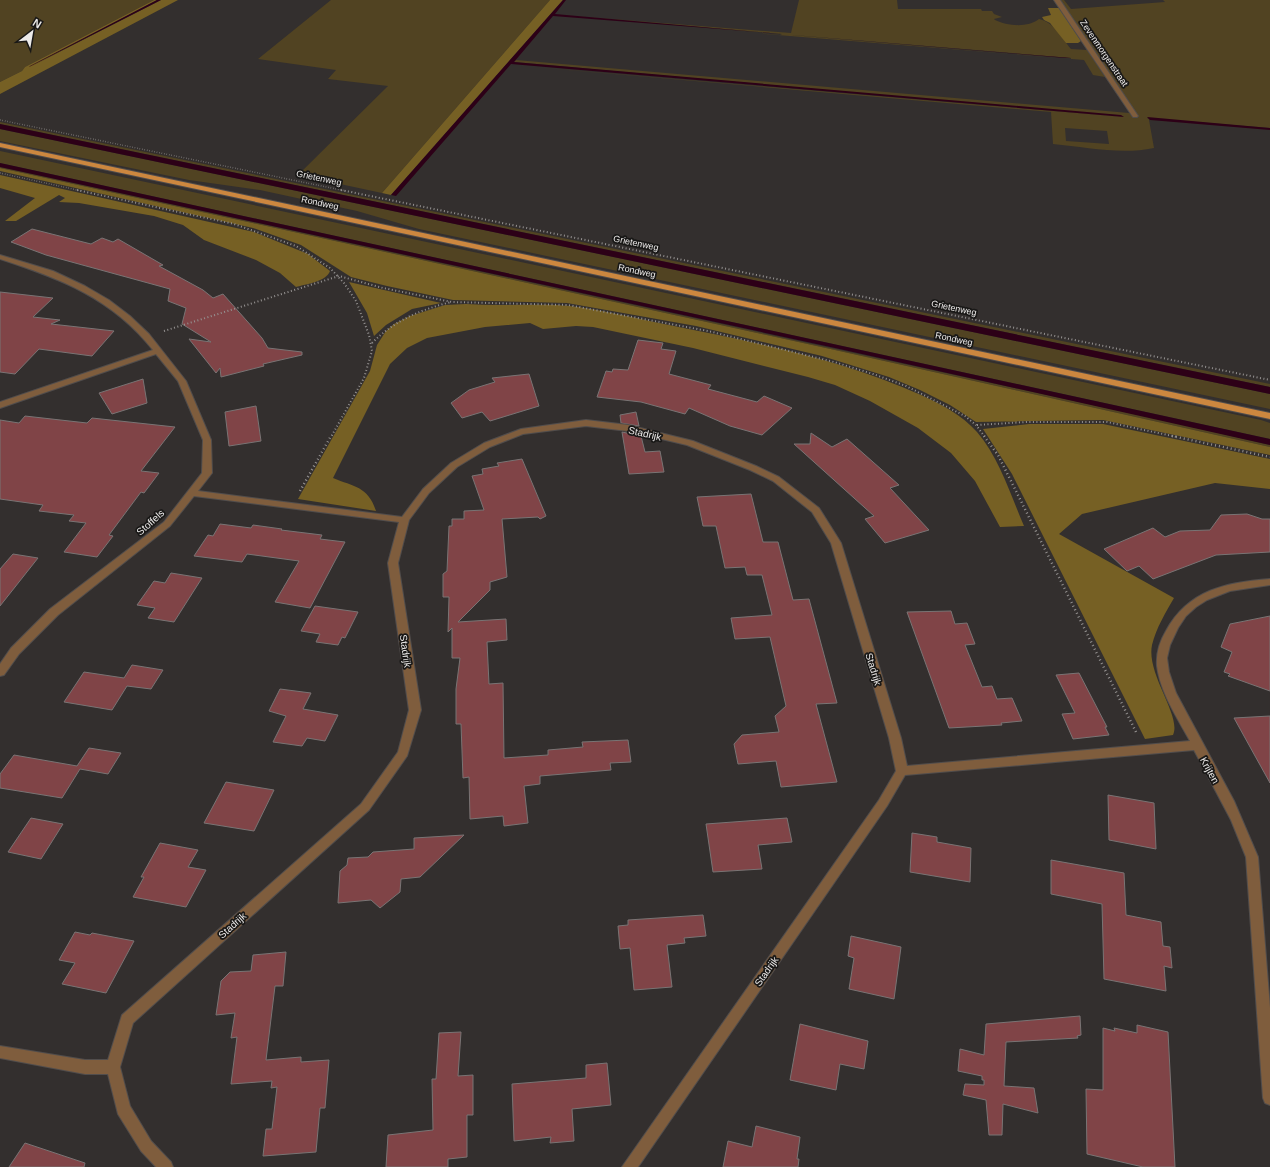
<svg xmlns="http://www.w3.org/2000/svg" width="1270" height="1167" viewBox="0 0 1270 1167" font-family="Helvetica,sans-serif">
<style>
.green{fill:#514322;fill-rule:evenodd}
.forest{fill:#766024}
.water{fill:#2d0017}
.building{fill:#804447;stroke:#797474}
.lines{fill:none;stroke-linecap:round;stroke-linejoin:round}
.street-casing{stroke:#514d4c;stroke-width:2}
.primary-casing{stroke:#514d4c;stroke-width:2}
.path-far2{stroke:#959291;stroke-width:1.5;stroke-dasharray:0.5 2;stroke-linecap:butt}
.path-far1{stroke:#959291;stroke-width:2;stroke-dasharray:1 2.5;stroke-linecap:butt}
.path{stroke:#959291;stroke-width:2.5;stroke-dasharray:1 3;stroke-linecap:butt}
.street{fill:#7f5d3d;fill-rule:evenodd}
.primary{fill:#cc873f;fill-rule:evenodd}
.labels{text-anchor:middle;stroke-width:3.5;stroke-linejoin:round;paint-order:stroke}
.far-street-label{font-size:9px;fill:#eceae9;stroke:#191817}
.street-label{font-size:10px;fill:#eceae9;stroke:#191817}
</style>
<rect width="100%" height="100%" fill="#332f2e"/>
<path class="green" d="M0,0H154L25,67L22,71L0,82Z
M331,0H550L382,193L298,175L388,86L328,79L336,70L258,59Z
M799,0H897L898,9H981L982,11H992L994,14L1002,17L994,19L995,20C1007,26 1028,28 1039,19C1054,22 1062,38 1071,49L1087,50L1105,77L1093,75L1084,60L559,17L780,35L782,34L560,15L791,33ZM792,35H793L1071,58V59Z
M1060,0H1064L1071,9L1165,2L1163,0H1270V128L1147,118L1150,120L1270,130L1149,120L1154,148C1121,155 1086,147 1053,144L1051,112L510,65L1124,117L514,62L516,60L1129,113L1132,116H1138ZM1065,128L1107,131L1109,144L1066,141Z
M0,122L1270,384V387L0,124Z
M0,129L1270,394V409L419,229L357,211L260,190L189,180L0,141Z
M0,151L1261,420L1270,423V439L0,163Z
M0,167L1171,422L1270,445V447L835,350L0,168Z"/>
<path class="forest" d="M154,0H157L30,67L161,0H178L0,94V82L22,71L25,67Z
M550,0H563L391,195L382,193Z
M1048,8H1059L1081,41L1078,43H1066L1050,23L1044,20L1042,17L1051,15Z
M0,168L835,350L1270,447V455L1103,420L976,422L950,405L920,390L889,377L822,356L696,326L567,303L453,300L387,286L351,277L301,245L253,228L0,171Z
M0,175L254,232L308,254L330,271C326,282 306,284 296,287L280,273L256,260L204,240L183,225L154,216L79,203L59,202L65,198L59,195L16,221H5L35,198L0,188Z
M349,282L441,303L412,309L386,325L374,336L367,313Z
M466,304C496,306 526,304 556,305C592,307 629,317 664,324C749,341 842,359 921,395C941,404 962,415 977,432C999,457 1011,496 1024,526L1000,527L975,481L951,453L918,428L870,401L835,385L808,377L693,348L593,327L576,326L543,329L530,323L485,327L427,338L407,348L390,364L333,478C354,487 368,486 376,511L298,499L370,371L377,345L386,331L394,324L410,316L445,305Z
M1029,424H1103L1270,459V489L1215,483L1082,514L1059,534L1174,598C1166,612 1156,628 1152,645C1146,674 1182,716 1173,735L1145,739L1012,474L983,429Z"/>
<path class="water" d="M157,0H161L29,67L30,66Z
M563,0H566L555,14L782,34L553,16L514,62L1121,115L1124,117L511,64L396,196L391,195Z
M792,35L1071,58H1072H1065Z
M1147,117L1270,128V130L1150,120Z
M0,124L1270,387V394L0,129Z
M0,163L1270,439V445L835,348L0,167Z"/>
<path class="building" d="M32,229L91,244L102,238L113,242L118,239L163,265L159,266L203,290L213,298L223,294L262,338L268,348L302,352V355L263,364L264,366L221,377L220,368L216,373L189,339L211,342L182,324L186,308L168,301L170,289L46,255L11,242Z
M0,292L53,298L33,317L60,320L51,324L114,331L92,356L39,349L15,374L0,372Z
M638,340L663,343L661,349L676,351L669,374L711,385L708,389L757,402L764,396L792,408L762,435L730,426L689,408L685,414L641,402L597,397L606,371L612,372L613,369L628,370Z
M529,374L539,406L490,421L482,412L462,418L451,403L469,390L495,382L492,378Z
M143,379L147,403L112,414L99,393Z
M256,406L261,441L229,446L225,412Z
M636,412L639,426L621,423L620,415Z
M25,416L87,423L92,418L175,427L141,471L159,473L144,493L141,492L109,535L113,536L97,557L64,552L86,523L69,521L74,515L39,511L43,505L0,499V420L19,423Z
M622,432L641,436L645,452L660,451L664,472L629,474Z
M811,433L832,447L847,439L899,485L890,488L929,530L885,543L865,519L874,516L794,444H810Z
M522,459L546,516L540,519L538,517L502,519L507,577L490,582V590L458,622L506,619L507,640L487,642L489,684L503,683L504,758L548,755V750L583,747L582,742L628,740L631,762L610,763L611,770L540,776V784L524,786L528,823L504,826L503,816L470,819L469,777L463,778L461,724H456V689L460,658H452V628L448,632L449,597H443V574L447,571L449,526H452V519H464V511L484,510L472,476L483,474L482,469L499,466L497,463Z
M751,494L763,542H778L793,600L809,599L837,703L816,704L837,782L781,787L776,761L738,764L734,744L742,735L779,732L775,716L786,706L770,637L735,639L731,618L772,615L762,575H747L745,567L725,568L716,526H703L697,497Z
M1247,514L1262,519H1270V552L1216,555L1153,579L1139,566L1127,571L1104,549L1153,528L1165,537L1180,531L1210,530L1221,515Z
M220,524L251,528L253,525L282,529L281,530L322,535L320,539L345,542L310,608L275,602L299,561L247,554L242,562L194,556L208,535L213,536Z
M13,554L38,558L0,606V569Z
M171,573L202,578L174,622L148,618L155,608L137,605L154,581L165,583Z
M315,606L358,612L345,638L342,637L338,645L316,642L320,634L301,631Z
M951,611L955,624L967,623L975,644L965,645L982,687L992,686L997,699L1012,698L1022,721L1001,723L1002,725L949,728L907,612Z
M1270,616V691L1228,676L1230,674L1224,672L1232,652L1221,647L1230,624Z
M132,665L163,670L151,689L127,686L112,710L64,702L84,672L124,678Z
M1079,673L1107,727H1105L1109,735L1073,739L1062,714L1075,713L1056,675Z
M280,689L311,693L303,709L338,715L325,741L307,738L302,746L273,742L286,716L269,711Z
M1270,716V783L1234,718Z
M89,748L121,753L108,774L80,769L62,798L0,788V774L14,755L77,766Z
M226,782L274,790L254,831L204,823Z
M1108,795L1154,803L1156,849L1109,840Z
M31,818L63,824L41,859L8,852Z
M787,818L792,842L758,845L762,869L713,872L706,824Z
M912,833L937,837V842L971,848L970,882L910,872Z
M464,835L420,877L401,879L400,892L380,908L371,900L338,903L340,871L347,865L348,858L368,857L373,852L414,849V838Z
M160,843L198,850L188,867L206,870L186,907L133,897L144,877H141Z
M1051,860L1124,873L1126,915L1161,922L1163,946L1170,947L1172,968L1164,966L1166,991L1104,979L1102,904L1051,894Z
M703,915L706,936L684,938L685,943L667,945L672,987L634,990L630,948L620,949L618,926L628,925V920Z
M75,932L90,935L92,933L134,941L106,993L62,984L75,963L59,960Z
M851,936L901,947L894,999L849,989L854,958L848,956Z
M286,952L283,986H275L266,1060L301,1057V1062L329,1060L325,1108H320L316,1152L263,1156L266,1129H272L277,1087L271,1088L272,1081L231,1084L237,1037L231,1038L235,1013L216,1015L221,981L230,972L251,971L253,955Z
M1080,1016L1081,1035L1077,1036L1078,1038L1006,1042L1004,1086L1034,1088L1038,1113L1003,1104L1002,1135H989L986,1100L963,1095L965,1084L984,1085V1080H982V1076L958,1071L960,1049L984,1055L986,1024Z
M800,1024L868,1041L864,1069L840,1064L836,1090L790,1080Z
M1137,1025L1168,1032L1175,1167H1143L1087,1154L1086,1089L1103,1090V1028L1115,1031L1114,1028L1137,1033Z
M461,1032L458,1076L473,1075V1115H467V1157L448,1159V1167H386L388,1135L433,1130L432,1079H436L439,1033Z
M607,1063L611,1105L572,1109L574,1141L550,1143L551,1137L514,1141L512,1084L586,1078V1065Z
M756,1126L800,1137L797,1159H799L798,1167H723L728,1141L752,1147Z
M25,1143L85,1163L84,1167H9Z"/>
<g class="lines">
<defs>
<path id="street" d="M1054,0H1060L1138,116L1137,117H1133Z
M0,255L53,271L85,286L109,300L130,316L149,334L186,381L211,440L212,473L198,491L402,517L423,489L451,463L484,443L521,429L586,420L628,425L693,441L756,466L779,477L819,508L841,543L901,738L907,766L1190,741C1178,719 1160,692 1157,666C1156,653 1160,641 1166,631C1188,590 1227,582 1270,579V585L1230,591L1207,600L1196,607L1186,616L1178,628L1170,645L1167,658L1169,672L1176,693L1234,801L1258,857L1270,1008V1105L1265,1103L1263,1098L1246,857L1231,820L1194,750L905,775L887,806L638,1167H622L879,800L896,771L889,738L831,543L812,512L773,481L750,470L687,445L628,431L586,426L523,434L490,447L457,467L429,493L409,520L398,563L421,710L407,756L369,810L133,1023L120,1067L130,1106L151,1141L171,1162L173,1167H156L141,1151L118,1114L108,1074H85L0,1058V1046L85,1060H108L122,1015L361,804L398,752L409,710L388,563L399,522L194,496L170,526L58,615L19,654L4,675L0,676V664L11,648L50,609L164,522L202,473L203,440L178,381L156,354L0,408V402L153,350C112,298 61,279 0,259Z"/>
<path id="primary" d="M0,143L1270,413V419L0,147Z"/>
</defs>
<use href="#street" class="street-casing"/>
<use href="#primary" class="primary-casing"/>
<path class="path-far2" d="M0,120L346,191
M0,173L82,191"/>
<path class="path-far1" d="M77,190L234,224L296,246L330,268L344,283L356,301L369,335L372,351L364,378L331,437
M341,190L1270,380
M164,331L339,276L383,288L452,302L568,305L708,331L834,362L873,374L906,386L965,416L976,425L985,437
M372,343C395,320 420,310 451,302
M977,425L1026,422H1107L1177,437"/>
<path class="path" d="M984,436L998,455L1136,732
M1172,436L1270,457
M300,491L331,436"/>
<use href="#street" class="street"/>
<use href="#primary" class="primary"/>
</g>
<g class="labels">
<g class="far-street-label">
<text transform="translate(1104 53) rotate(56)" y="3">Zevenmorgenstraat</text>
<text transform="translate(319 178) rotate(12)" y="3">Grietenweg</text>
<text transform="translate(320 203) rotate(12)" y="3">Rondweg</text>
<text transform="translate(636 243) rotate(12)" y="3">Grietenweg</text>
<text transform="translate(637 271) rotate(12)" y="3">Rondweg</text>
<text transform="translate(954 308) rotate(12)" y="3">Grietenweg</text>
<text transform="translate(954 339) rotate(12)" y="3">Rondweg</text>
</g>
<g class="street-label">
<text transform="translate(645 433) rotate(13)" y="4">Stadrijk</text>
<text transform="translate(150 522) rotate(-42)" y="4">Stoffels</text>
<text transform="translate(406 651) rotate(82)" y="4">Stadrijk</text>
<text transform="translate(874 669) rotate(73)" y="4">Stadrijk</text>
<text transform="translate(1210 770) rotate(61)" y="4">Krijten</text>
<text transform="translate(232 925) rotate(-42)" y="4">Stadrijk</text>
<text transform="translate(766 971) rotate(-55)" y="4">Stadrijk</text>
</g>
</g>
<g transform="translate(32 32) rotate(31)" stroke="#191817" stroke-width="3" paint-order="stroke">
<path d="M0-3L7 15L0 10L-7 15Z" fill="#eceae9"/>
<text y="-6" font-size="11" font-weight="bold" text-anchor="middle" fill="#eceae9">N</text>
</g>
</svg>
